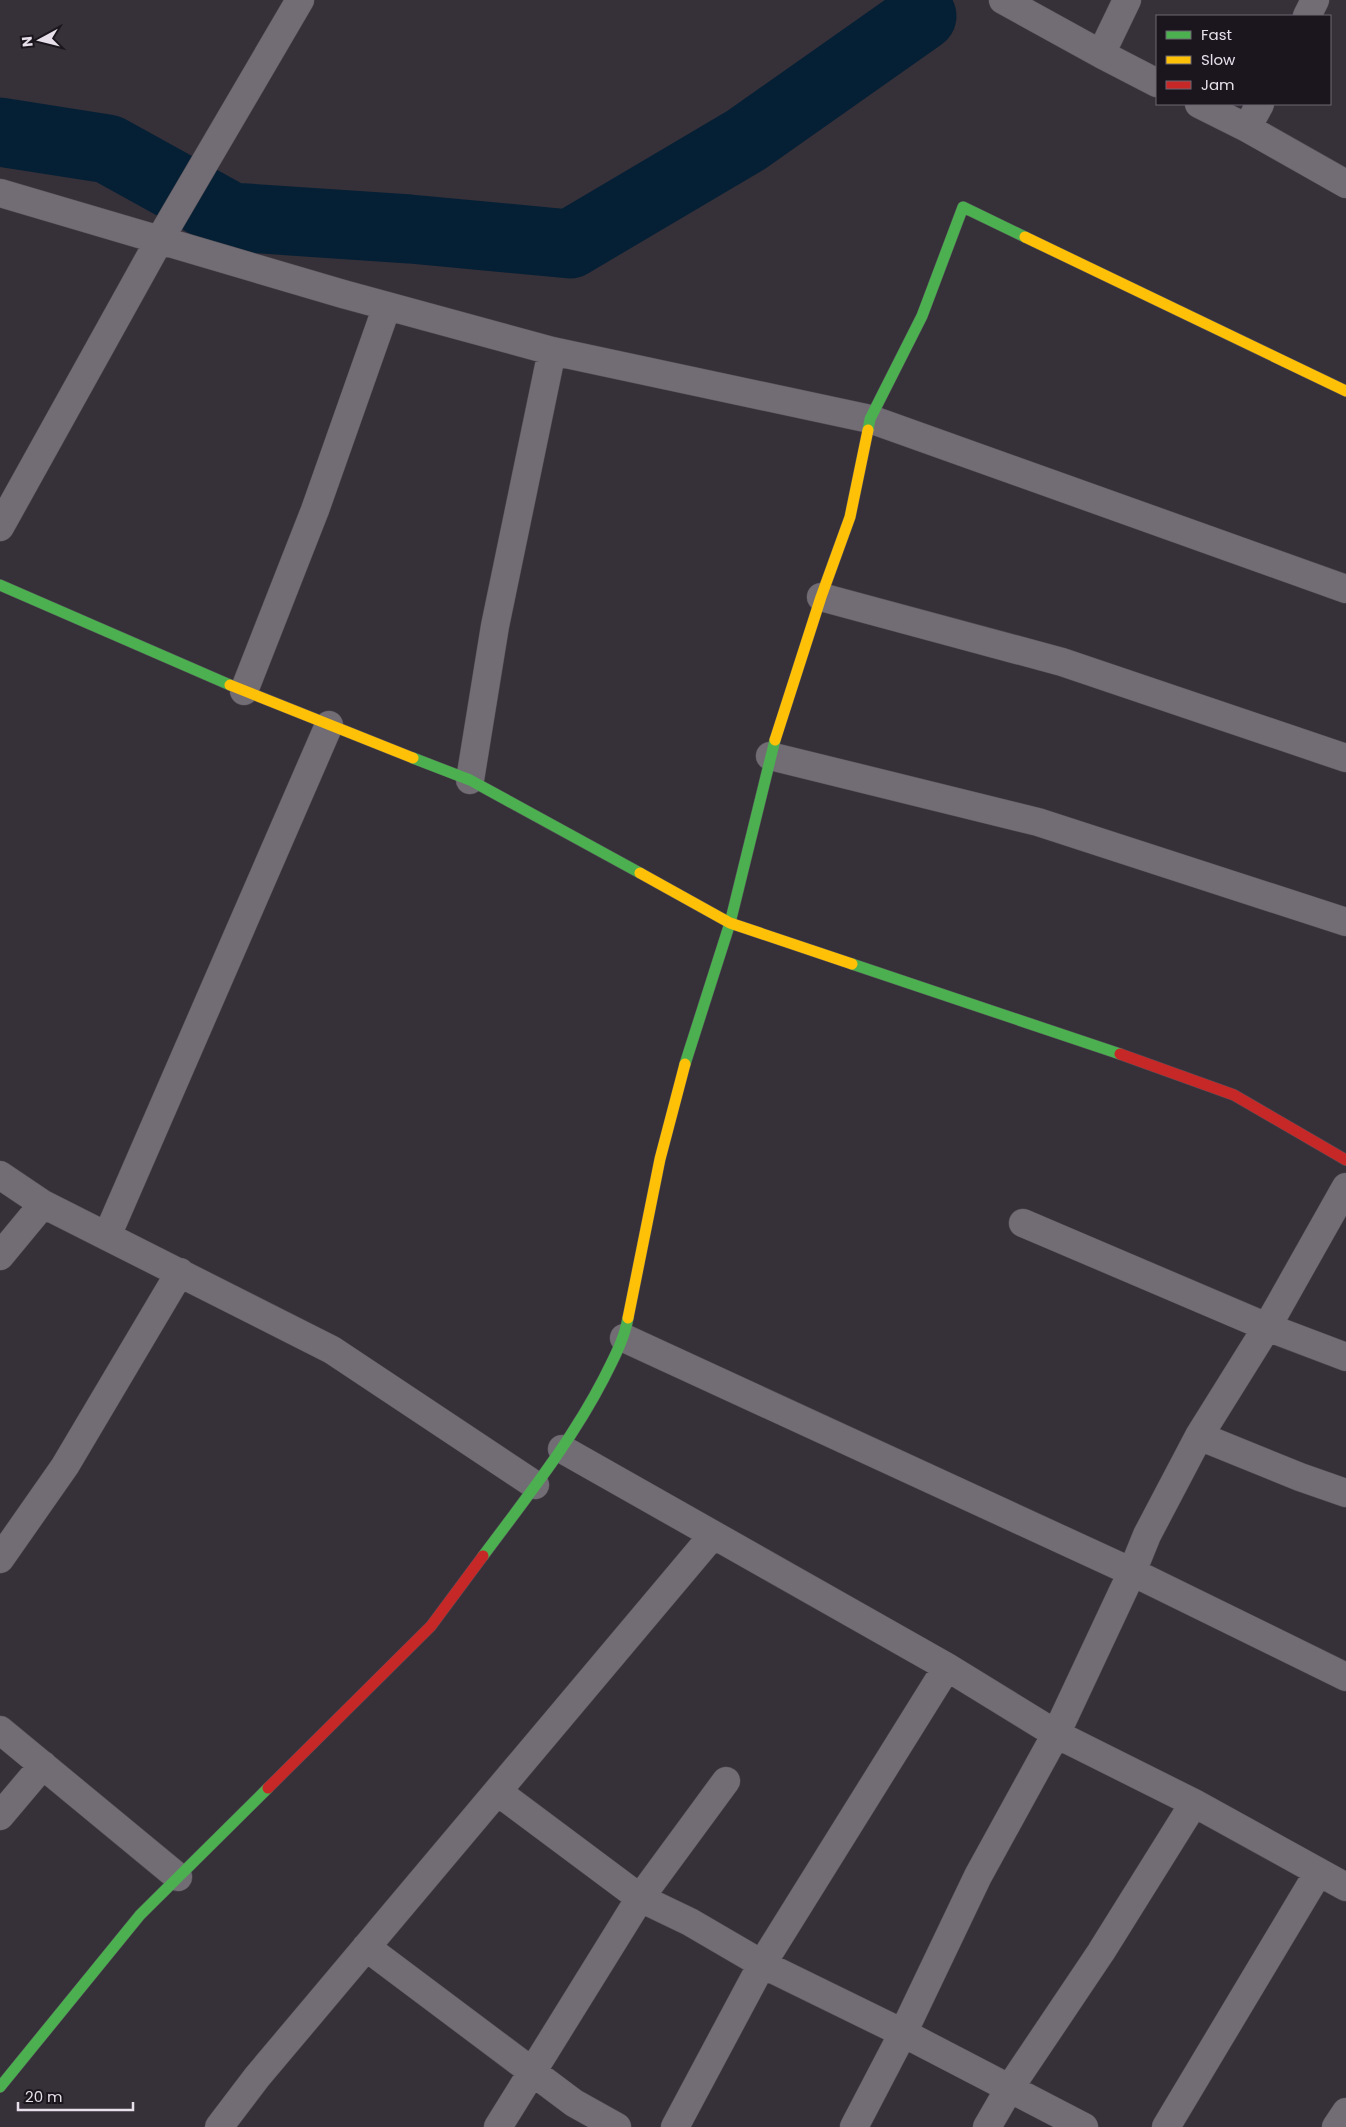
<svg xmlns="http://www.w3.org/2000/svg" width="1346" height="2127" viewBox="0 0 1346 2127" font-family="Poppins,sans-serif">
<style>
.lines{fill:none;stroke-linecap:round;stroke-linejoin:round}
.river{stroke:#052035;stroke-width:69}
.street-casing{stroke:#524d55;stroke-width:29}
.fast-casing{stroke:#524d55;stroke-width:12}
.slow-casing{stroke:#524d55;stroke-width:12}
.jam-casing{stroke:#524d55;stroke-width:12}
.street{stroke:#726d75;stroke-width:28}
.fast{stroke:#4caf50;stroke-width:11}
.slow{stroke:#ffc107;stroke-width:11}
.jam{stroke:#c62828;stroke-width:11}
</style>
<rect width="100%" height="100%" fill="#363039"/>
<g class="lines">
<path class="river" d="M0,132L108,149L231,217L410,229L570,244L746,140L922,16"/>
<defs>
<path id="street" d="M1003,0L1101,54L1157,83
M1307,16L1315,0
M1101,54L1127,0
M1199,104L1247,128L1346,184
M1247,128L1260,104
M0,193L343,294L552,351L870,419L1346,589
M0,527L160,239L300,0
M821,597L1062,662L1346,758
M244,691L315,510L387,306
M770,756L1038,822L1346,922
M470,780L495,626L552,351
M0,1175L43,1204L332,1350L535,1485
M1023,1223L1267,1327L1346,1357
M107,1236L329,725
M0,1256L43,1204
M624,1338L1132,1572L1346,1677
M1199,1436L1300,1477L1346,1493
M562,1449L947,1667L1056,1734L1194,1803L1346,1887
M0,1559L65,1466L180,1272
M0,1730L178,1877
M498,1792L640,1898L690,1922L762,1964L903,2033L1084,2127
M0,1816L43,1765
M366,1947L574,2103L617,2127
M219,2127L257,2077L713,1535
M498,2127L640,1898L726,1781
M675,2127L762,1964L947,1667
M854,2127L903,2033L978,1876L1056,1734L1132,1572L1147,1535L1199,1436L1267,1327L1346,1187
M987,2127L1009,2089L1101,1952L1194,1803
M1166,2127L1318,1873
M1336,2127L1346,2112"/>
<path id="fast" d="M868,430L870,419L922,316L963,207L1025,237
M0,585L230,685
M413,758L470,780L640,873
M852,964L1120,1054
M685,1064L730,923L775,740
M483,1556C526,1498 571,1442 604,1378C614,1358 624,1340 628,1318
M0,2087L140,1915L268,1788"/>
<path id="slow" d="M1025,237L1346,391
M230,685L413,758
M775,740L821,597L850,517L868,430
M640,873L730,923L852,964
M628,1318L660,1159L685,1064"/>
<path id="jam" d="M1120,1054L1234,1095L1346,1160
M268,1788L431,1626L483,1556"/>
</defs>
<use href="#street" class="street-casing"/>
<use href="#fast" class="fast-casing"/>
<use href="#slow" class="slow-casing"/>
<use href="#jam" class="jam-casing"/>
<use href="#street" class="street"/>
<use href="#fast" class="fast"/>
<use href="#slow" class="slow"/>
<use href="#jam" class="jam"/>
</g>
<rect x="1156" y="15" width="175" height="90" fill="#1b161e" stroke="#6d6770"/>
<rect x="1166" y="31" width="25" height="8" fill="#4caf50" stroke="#6d6770"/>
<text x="1201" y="40" font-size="15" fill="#e7e0eb">Fast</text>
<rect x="1166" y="56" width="25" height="8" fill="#ffc107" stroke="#6d6770"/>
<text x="1201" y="65" font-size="15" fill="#e7e0eb">Slow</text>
<rect x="1166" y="81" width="25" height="8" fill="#c62828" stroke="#6d6770"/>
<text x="1201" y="90" font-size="15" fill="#e7e0eb">Jam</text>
<g transform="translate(40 40) rotate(263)" stroke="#1b161e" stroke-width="4" paint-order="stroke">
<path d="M0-4L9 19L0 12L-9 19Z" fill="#e7e0eb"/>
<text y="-8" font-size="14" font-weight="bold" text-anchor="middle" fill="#e7e0eb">N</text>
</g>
<path d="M18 2102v8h115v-8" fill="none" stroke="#e7e0eb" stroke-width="2.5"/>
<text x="25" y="2102" font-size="15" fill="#e7e0eb" stroke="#1b161e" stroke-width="4" paint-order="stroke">20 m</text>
</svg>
